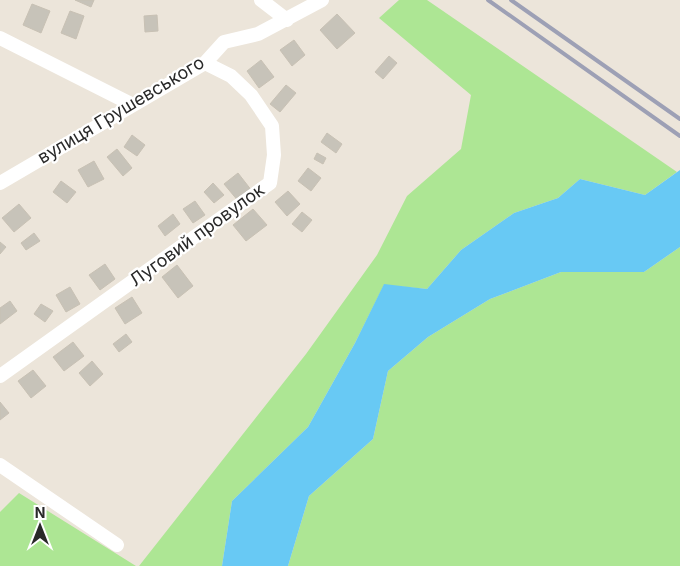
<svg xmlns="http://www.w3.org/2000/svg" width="680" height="566" viewBox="0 0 680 566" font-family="Inter,sans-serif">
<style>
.green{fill:#ade694}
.water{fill:#68c9f4}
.building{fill:#c7c3b9;stroke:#c8c1b4}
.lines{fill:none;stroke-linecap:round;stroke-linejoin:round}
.minor{stroke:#fff;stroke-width:14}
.rail{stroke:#9da0b5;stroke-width:4}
.labels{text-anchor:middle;stroke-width:4.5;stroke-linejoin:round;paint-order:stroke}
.street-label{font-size:18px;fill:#292929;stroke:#fff}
</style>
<rect width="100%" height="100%" fill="#ece5da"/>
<path class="green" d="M399,0H427L677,172L645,195L580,179L558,198L514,213L461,250L427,289L384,285L355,343L308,427L232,501L222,566H139L306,354L377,255L407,196L461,149L471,95L379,18Z
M680,247V566H288L309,496L373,439L388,371L428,337L490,299L561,272H644Z
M19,493L136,566H0V512Z"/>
<path class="water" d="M680,170V247L644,272H561L490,299L428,337L388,371L373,439L309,496L288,566H222L232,501L308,427L355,343L384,284L427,289L461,250L514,213L558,198L580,179L645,195Z"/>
<path class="building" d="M75,0H94L91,7Z
M32,4L50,11L41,33L23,25Z
M70,11L84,16L76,39L61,33Z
M337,14L355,33L337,49L320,30Z
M157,15L158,31L145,32L144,16Z
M294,40L305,55L292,66L280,50Z
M389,56L397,63L383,79L375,72Z
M261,60L274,77L259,88L247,71Z
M286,85L296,93L280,112L270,104Z
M327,133L342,144L336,153L321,142Z
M132,135L145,145L137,156L124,147Z
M117,149L132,168L123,176L107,157Z
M317,153L326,158L323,164L314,159Z
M94,161L104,179L88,187L78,170Z
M308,168L321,178L311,191L298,181Z
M238,173L252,191L239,202L224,184Z
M61,181L76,192L67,203L53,192Z
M213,183L224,195L214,203L204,192Z
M288,191L300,204L287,216L275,202Z
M195,201L205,215L193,223L183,209Z
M19,204L31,218L14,232L2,218Z
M253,209L267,225L246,241L233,225Z
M302,212L312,220L302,232L292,224Z
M173,214L180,224L165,236L158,226Z
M34,233L40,241L26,250L21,243Z
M0,242L6,247L0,254Z
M105,264L115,279L100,290L89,275Z
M177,265L193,286L178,298L162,277Z
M70,287L80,304L66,312L56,295Z
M132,297L142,313L125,324L115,308Z
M10,301L17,311L0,324V308Z
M41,304L53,311L45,322L34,314Z
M126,334L132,342L119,352L113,344Z
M73,342L84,356L64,371L53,357Z
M92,361L103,374L90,386L79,373Z
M33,370L46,386L31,398L18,381Z
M0,402L9,413L0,420Z"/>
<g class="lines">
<path class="minor" d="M261,0L287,20
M0,38L133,105
M0,183L205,63L224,42L258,34L322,0
M0,376L270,183L274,155L272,126L251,95L231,76L205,63
M0,465L117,545"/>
<path class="rail" d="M488,0L680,136
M511,0L680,119"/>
</g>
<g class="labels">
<g class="street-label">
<text transform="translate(121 110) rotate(-31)" y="6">вулиця Грушевського</text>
<text transform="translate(197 235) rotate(-36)" y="6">Луговий провулок</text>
</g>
</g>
<g transform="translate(40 526)" stroke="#ffffff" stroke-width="4" paint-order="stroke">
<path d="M0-4L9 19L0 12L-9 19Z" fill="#292929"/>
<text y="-8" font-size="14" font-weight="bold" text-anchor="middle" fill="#292929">N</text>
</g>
</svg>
